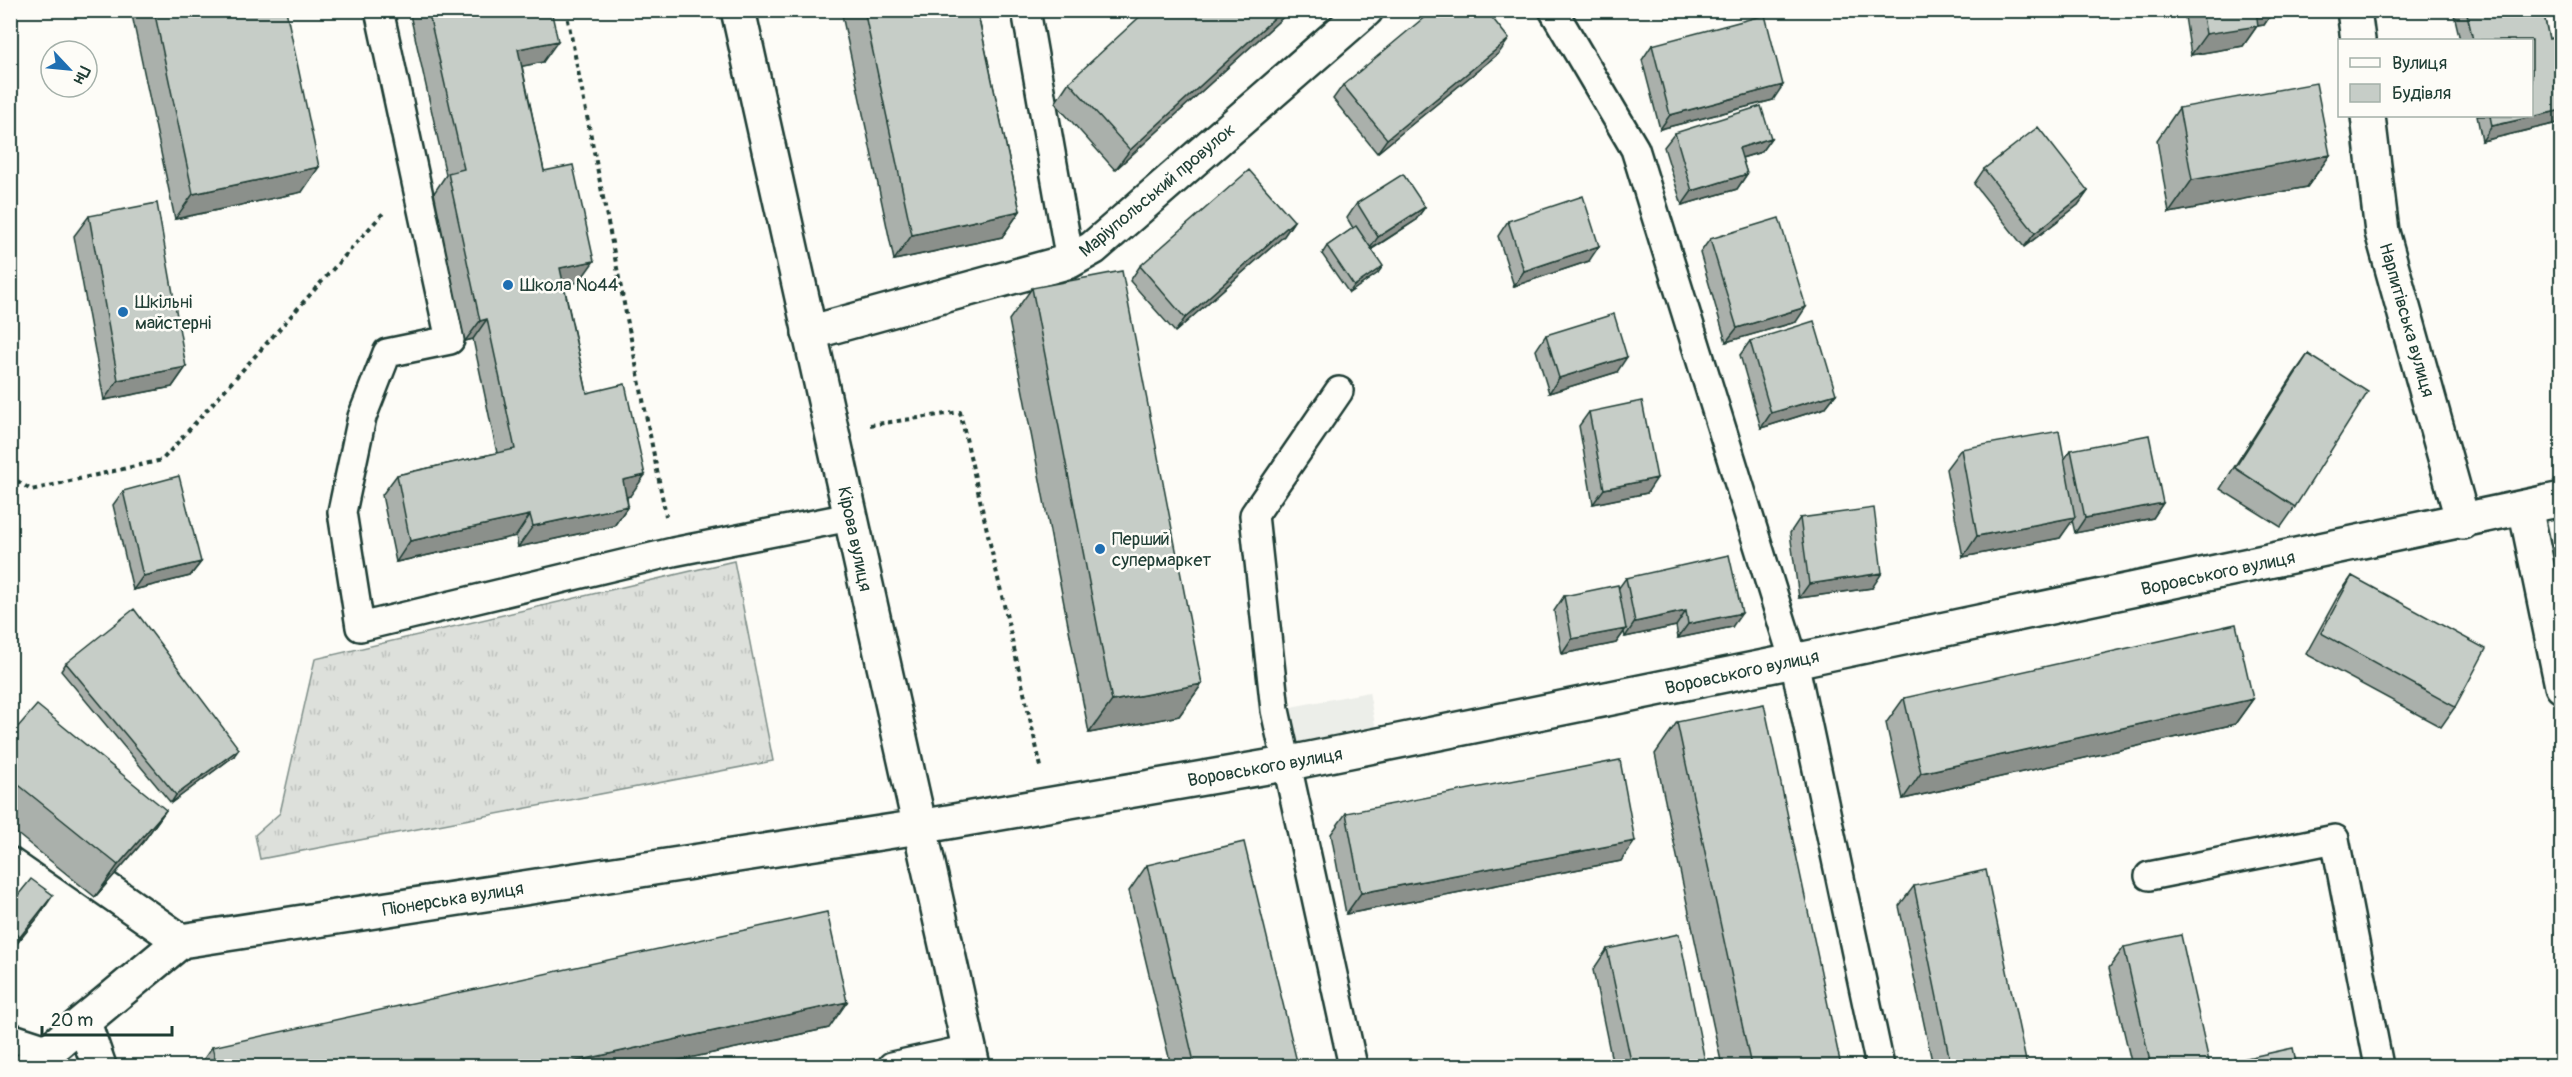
<svg xmlns="http://www.w3.org/2000/svg" width="2572" height="1077" viewBox="0 0 2572 1077" font-family="Pangolin,sans-serif">
<style>
.built{fill:#eceee9}
.grass{fill:url(#grass-tufts);stroke:#7e8e88;stroke-width:1.5}
.lines{fill:none;stroke-linecap:round;stroke-linejoin:round}
.service-casing{stroke:#1f3d34;stroke-width:32}
.pedestrian-casing{stroke:#1f3d34;stroke-width:38}
.minor-casing{stroke:#1f3d34;stroke-width:38}
.tertiary-casing{stroke:#1f3d34;stroke-width:38}
.path{stroke:#1f3d34;stroke-width:4;stroke-dasharray:4.5 4.5;stroke-linecap:butt}
.service{stroke:#fdfcf7;stroke-width:27}
.pedestrian{stroke:#fdfcf7;stroke-width:33}
.minor{stroke:#fdfcf7;stroke-width:33}
.tertiary{stroke:#fdfcf7;stroke-width:33}
.wall{fill:#aab0ab;stroke:#1f3d34;stroke-width:1.5}
.shaded-wall{fill:#8b908b;stroke:#1f3d34;stroke-width:1.5}
.building{fill:#c6cdc7;stroke:#1f3d34;stroke-width:1.5}
.poi-dot{fill:#1f6fb2;stroke:#fdfcf7;stroke-width:2}
.labels{text-anchor:middle;stroke-width:5;stroke-linejoin:round;paint-order:stroke}
.street-label{font-size:18px;fill:#1f3d34;stroke:#fdfcf7}
.poi-label{font-size:18px;fill:#1f3d34;stroke:#fdfcf7;text-anchor:start}
</style>
<defs>
<pattern id="grass-tufts" width="24" height="20" patternUnits="userSpaceOnUse" patternTransform="scale(1.5)"><rect width="24" height="20" fill="#dde0db"/><path d="M3 7l-1-3M5 7V3M7 7l1-3M15 17l-1-3M17 17v-4M19 17l1-3" fill="none" stroke="#bdc1bd"/></pattern>
</defs>
<rect width="100%" height="100%" fill="#fdfcf7"/>
<filter id="ink" filterUnits="userSpaceOnUse"><feTurbulence type="fractalNoise" baseFrequency=".0167" numOctaves="2"/><feDisplacementMap in="SourceGraphic" scale="12" xChannelSelector="R" yChannelSelector="G"/><feConvolveMatrix kernelMatrix="1 2 1 2 8 2 1 2 1" color-interpolation-filters="sRGB"/></filter>
<g filter="url(#ink)">
<path class="built" d="M1369,692L1379,746L1285,764L1275,710Z"/>
<path class="grass" d="M734,561L773,761L260,859L255,835L280,813L315,659Z"/>
<g class="lines">
<defs>
<path id="service" d="M379,10L450,340L387,353L362,417L342,512L360,627L673,552L850,517
M1026,10L1070,261
M1553,10L1635,149L1794,661L1880,1066
M1339,391L1254,515L1275,710L1353,1066
M2149,876L2335,839L2379,1066
M10,1037L50,1050
M892,1066L969,1049"/>
<path id="pedestrian" d="M10,822L181,941"/>
<path id="minor" d="M2354,10L2358,40
M2368,116L2382,232L2463,522
M809,333L1070,261L1093,248L1366,10
M2525,507L2562,686
M84,1023L99,1066
M30,1066L181,941L919,827L1285,764L1794,661L2562,499"/>
<path id="tertiary" d="M738,10L973,1066"/>
</defs>
<use href="#service" class="service-casing"/>
<use href="#pedestrian" class="pedestrian-casing"/>
<use href="#minor" class="minor-casing"/>
<use href="#tertiary" class="tertiary-casing"/>
<path class="path" d="M566,10L666,516
M870,425L960,412L1041,767
M10,476L31,490L162,460L385,211"/>
<use href="#service" class="service"/>
<use href="#pedestrian" class="pedestrian"/>
<use href="#minor" class="minor"/>
<use href="#tertiary" class="tertiary"/>
</g>
<path class="wall" d="M135,10H286L302,192L175,219L132,15Z
M409,10H551L543,62L522,66L544,171L579,282L564,285L587,393L630,496L627,497L628,506L614,526L518,547L516,536L396,562L382,495L397,475L497,453L473,339L465,341L434,193L446,175Z
M841,10H977L1020,211L1002,237L894,260Z
M1291,10L1115,170L1055,103L1069,82Z
M2184,10H2274L2264,25L2257,26L2243,46L2191,55Z
M2453,10H2543L2549,39L2562,36V122L2482,141L2477,116H2532V40H2460Z
M1652,45L1773,100L1660,129L1642,60Z
M1499,53L1377,153L1333,99L1343,85Z
M2179,108L2330,155L2307,187L2169,213L2157,140Z
M1675,133L1771,138L1761,152L1742,158L1747,174L1737,189L1682,205L1664,147Z
M1984,169L2088,191L2078,205L2024,247L1974,184Z
M1357,203L1425,207L1415,221L1372,249L1378,273L1349,293L1322,254L1327,246L1353,228L1347,218Z
M89,216L186,367L172,387L104,400L74,236Z
M1294,221L1284,236L1175,332L1130,281L1140,266Z
M1508,221L1589,261L1514,286L1498,236Z
M1710,239L1796,322L1726,342L1700,253Z
M1032,288L1202,684L1179,716L1089,733L1009,320Z
M1546,335L1617,372L1549,393L1536,350Z
M1750,341L1836,394L1825,408L1761,428L1740,355Z
M2308,354L2295,507L2281,527L2220,489L2294,374Z
M1589,412L1647,493L1593,504L1579,426Z
M1961,449L2064,460L2071,450L2163,503L2153,518L2075,533L2072,520L2060,538L1963,557L1946,469Z
M123,491L201,562L190,576L133,590L113,505Z
M1800,518L1872,588L1799,598L1790,533Z
M2352,576L2455,707L2441,727L2306,654L2338,596Z
M1626,578L1732,627L1678,638L1676,626L1625,637L1624,632L1616,643L1562,654L1554,611L1564,596L1618,589Z
M66,663L234,756L171,803L61,671Z
M1904,698L2253,699L2235,724L1903,799L1886,723Z
M1677,722L1841,1066H1722L1655,754Z
M10,736L166,810L143,842L95,897L10,828Z
M1346,813L1621,861L1346,914L1331,834Z
M1147,865L1298,1066H1171L1129,891Z
M1914,886L2027,1066H1933L1899,906Z
M10,905L39,916L10,952Z
M2124,947L2210,1066H2132L2109,968Z
M1607,949L1706,1066H1613L1593,970Z
M829,1028L652,1066H199L212,1047Z"/>
<path class="shaded-wall" d="M1283,10H1291L1115,170L1130,150Z
M2254,10H2274L2264,25L2257,26L2243,46L2191,55L2206,34Z
M1509,39L1499,53L1377,153L1387,139Z
M558,41L543,62L504,70L518,49Z
M1783,85L1773,100L1660,129L1670,115Z
M2562,110V122L2482,141L2492,126Z
M1771,138L1761,152L1728,162L1739,148Z
M2330,155L2307,187L2169,213L2192,180Z
M319,167L302,192L175,219L193,194Z
M1747,174L1737,189L1682,205L1692,191Z
M2088,191L2078,205L2024,247L2035,233Z
M1425,207L1415,221L1368,251L1378,237Z
M1020,211L1002,237L894,260L912,235Z
M1294,221L1284,236L1175,332L1185,318Z
M1599,246L1589,261L1514,286L1524,271Z
M594,261L579,282L546,289L560,268Z
M1383,266L1378,273L1349,293L1354,286Z
M1806,307L1796,322L1726,342L1737,328Z
M487,319L473,339L465,341L480,321Z
M1627,357L1617,372L1549,393L1559,378Z
M186,367L172,387L104,400L118,380Z
M1836,394L1825,408L1761,428L1771,413Z
M645,475L630,496L609,501L623,480Z
M1657,478L1647,493L1593,504L1604,489Z
M2163,503L2153,518L2075,533L2085,518Z
M628,506L614,526L518,547L533,526Z
M530,515L516,536L396,562L410,541Z
M2075,517L2060,538L1963,557L1977,536Z
M201,562L190,576L133,590L143,576Z
M1882,573L1872,588L1799,598L1809,584Z
M1686,611L1676,626L1625,637L1635,622Z
M1742,613L1732,627L1678,638L1688,624Z
M1626,629L1616,643L1562,654L1572,639Z
M1202,684L1179,716L1089,733L1112,701Z
M2253,699L2235,724L1903,799L1921,773Z
M239,749L234,756L171,803L176,795Z
M166,810L143,842L95,897L118,865Z
M1635,841L1621,861L1346,914L1361,893Z
M53,895L39,916L10,952L20,937Z
M847,1002L829,1028L652,1066H554Z"/>
<path class="building" d="M154,10H286L319,167L193,194Z
M428,10H551L558,41L518,49L544,171L573,165L594,261L560,268L587,393L625,384L645,475L623,480L628,506L533,526L530,515L410,541L397,475L515,449L487,319L480,321L448,173L464,169Z
M864,10H977L1020,211L912,235Z
M1147,10H1283L1130,150L1069,82Z
M1433,10H1486L1509,39L1387,139L1343,85Z
M2202,10H2256L2258,26L2206,34Z
M2466,10H2543L2549,39L2562,36V110L2492,126L2490,116H2532V40H2473Z
M1765,15L1783,85L1670,115L1652,45Z
M2316,83L2330,155L2192,180L2179,108Z
M1761,106L1771,138L1739,148L1747,174L1692,191L1675,133Z
M2038,127L2088,191L2035,233L1984,169Z
M1249,170L1294,221L1185,318L1140,266Z
M1403,174L1425,207L1378,237L1357,203Z
M1583,196L1599,246L1524,271L1508,221Z
M157,203L186,367L118,380L89,216Z
M1779,218L1806,307L1737,328L1710,239Z
M1356,226L1383,266L1354,286L1327,246Z
M1122,271L1202,684L1112,701L1032,288Z
M1614,314L1627,357L1559,378L1546,335Z
M1814,321L1836,394L1771,413L1750,341Z
M2308,354L2368,392L2295,507L2235,468Z
M1642,401L1657,478L1604,489L1589,412Z
M2059,431L2075,517L1977,536L1961,449Z
M2149,435L2163,503L2085,518L2071,450Z
M179,476L201,562L143,576L123,491Z
M10,485L17,491L10,499Z
M1874,508L1882,573L1809,584L1800,518Z
M1729,555L1742,613L1688,624L1686,611L1635,622L1626,578Z
M2352,576L2486,649L2455,707L2321,633Z
M1618,585L1626,629L1572,639L1564,596Z
M134,609L239,749L176,795L66,663Z
M2236,624L2253,699L1921,773L1904,698Z
M1764,704L1841,1066H1751L1677,722Z
M37,705L166,810L118,865L10,778V736Z
M1620,760L1635,841L1361,893L1346,813Z
M1244,842L1298,1066H1195L1147,865Z
M1986,870L2027,1066H1951L1914,886Z
M31,879L53,895L20,937L10,930V905Z
M827,912L847,1002L554,1066H217L212,1047Z
M1679,934L1706,1066H1632L1607,949Z
M2181,935L2210,1066H2151L2124,947Z
M2293,1048L2297,1066H2210Z"/>
</g>
<g class="poi-dot">
<circle cx="508" cy="285" r="6"/>
<circle cx="123" cy="312" r="6"/>
<circle cx="1100" cy="549" r="6"/>
</g>
<g class="labels">
<g class="street-label">
<text transform="translate(1157 190) rotate(-40)" y="6">Маріупольський провулок</text>
<text transform="translate(2407 320) rotate(74)" y="6">Нарпитівська вулиця</text>
<text transform="translate(855 539) rotate(78)" y="6">Кірова вулиця</text>
<text transform="translate(2218 573) rotate(-12)" y="6">Воровського вулиця</text>
<text transform="translate(1742 672) rotate(-12)" y="6">Воровського вулиця</text>
<text transform="translate(1265 767) rotate(-10)" y="6">Воровського вулиця</text>
<text transform="translate(453 899) rotate(-9)" y="6">Піонерська вулиця</text>
</g>
<g class="poi-label">
<text x="520" y="291">Школа №44</text>
<text x="135" y="308">Шкільні<tspan x="135" dy="21">майстерні</tspan></text>
<text x="1112" y="545">Перший<tspan x="1112" dy="21">супермаркет</tspan></text>
</g>
</g>
<rect width="2572" height="1077" fill="none" stroke="#fdfcf7" stroke-width="36"/>
<rect x="18" y="18" width="2536" height="1041" fill="none" stroke="#1f3d34" stroke-width="2" filter="url(#ink)"/>
<rect x="2338" y="39" width="195" height="78" fill="#fdfcf7" stroke="#a4b0a9" stroke-width="1.5"/>
<rect x="2350" y="58" width="30" height="9" fill="#fdfcf7" stroke="#a4b0a9" stroke-width="1.5"/>
<text x="2392" y="69" font-size="18" fill="#1f3d34">Вулиця</text>
<rect x="2350" y="84" width="30" height="18" fill="#c6cdc7" stroke="#a4b0a9" stroke-width="1.5"/>
<text x="2392" y="99" font-size="18" fill="#1f3d34">Будівля</text>
<g transform="translate(69 69) rotate(116)"><circle r="28" fill="#fdfcf7" stroke="#a4b0a9" stroke-width="1.5"/>
<path d="M0-4.5L10 22L0 15L-10 22Z" fill="#1f6fb2"/>
<text y="-9" font-size="16" font-weight="bold" text-anchor="middle" fill="#1f3d34">Пн</text>
</g>
<path d="M42 1026v9h130v-9" fill="none" stroke="#1f3d34" stroke-width="3"/>
<text x="51" y="1026" font-size="18" fill="#1f3d34" stroke="#fdfcf7" stroke-width="4.5" paint-order="stroke">20 m</text>
</svg>
